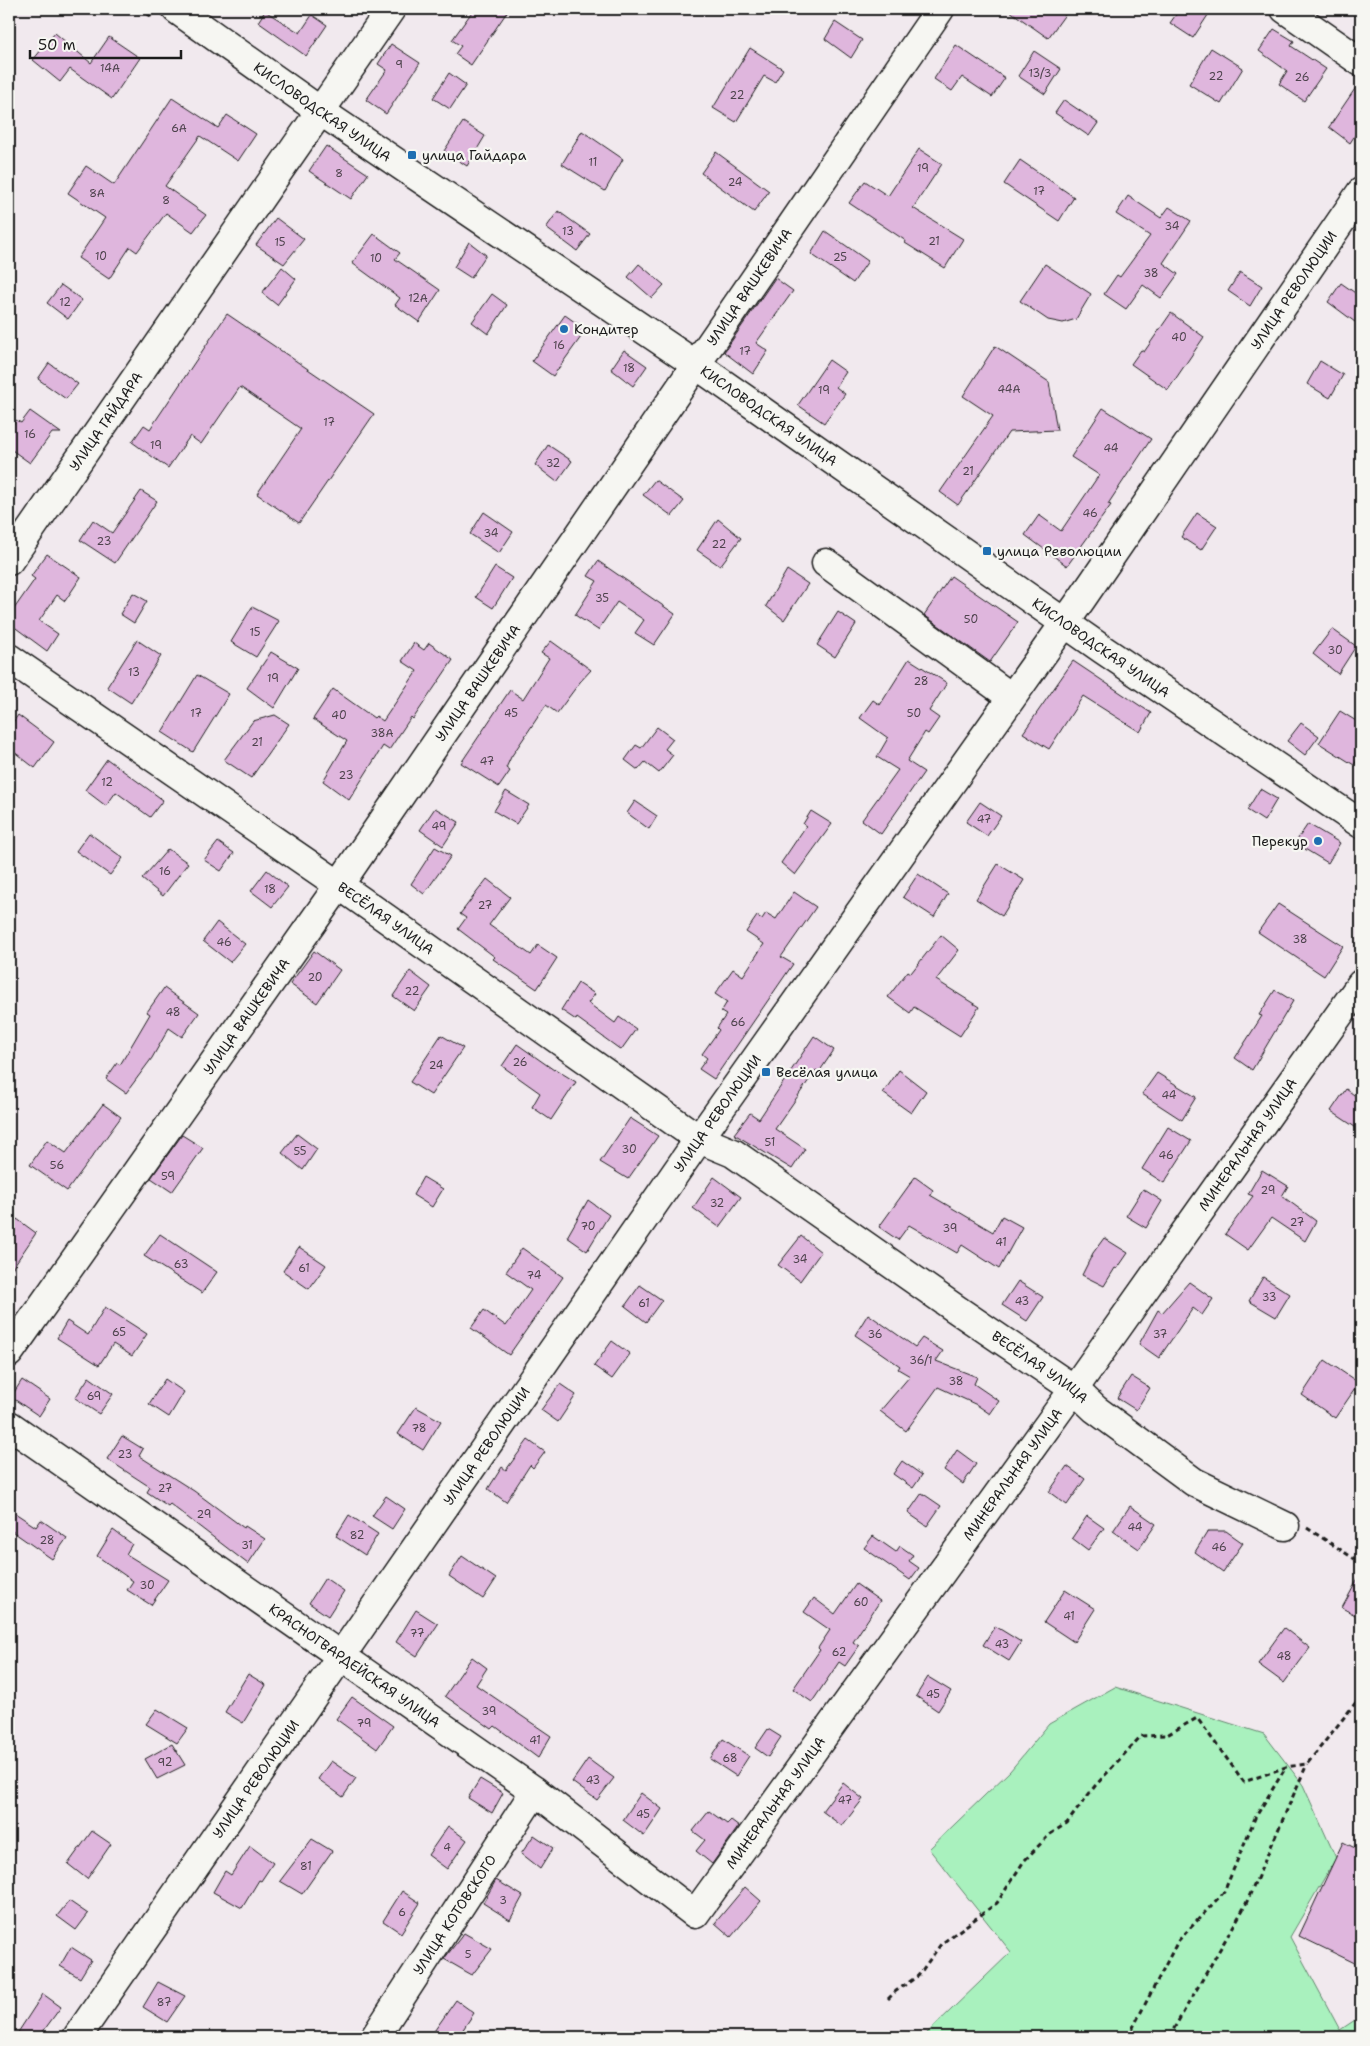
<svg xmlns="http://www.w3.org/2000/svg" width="1370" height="2046" viewBox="0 0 1370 2046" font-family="'Shantell Sans',sans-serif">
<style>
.green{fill:#a9f1be;stroke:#62866d}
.building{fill:#dfb6dd;stroke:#1c1c1c}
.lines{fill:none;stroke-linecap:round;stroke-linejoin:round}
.minor-casing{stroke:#1c1c1c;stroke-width:31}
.major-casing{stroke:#1c1c1c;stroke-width:31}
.path{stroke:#1c1c1c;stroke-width:3;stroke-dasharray:5 4;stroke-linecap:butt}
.minor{stroke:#f6f6f2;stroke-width:28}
.major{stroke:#f6f6f2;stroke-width:28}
.poi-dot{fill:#1f6fb2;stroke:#f6f6f2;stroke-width:2}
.labels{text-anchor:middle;stroke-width:4.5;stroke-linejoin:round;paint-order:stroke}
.number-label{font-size:11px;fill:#4d424c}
.street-label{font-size:14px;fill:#1c1c1c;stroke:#f6f6f2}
.poi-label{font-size:14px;fill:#1c1c1c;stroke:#f6f6f2;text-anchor:start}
</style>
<rect width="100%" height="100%" fill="#f1e9ee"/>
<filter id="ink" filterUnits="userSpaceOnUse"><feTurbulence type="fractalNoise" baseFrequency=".02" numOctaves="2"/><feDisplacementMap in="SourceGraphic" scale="10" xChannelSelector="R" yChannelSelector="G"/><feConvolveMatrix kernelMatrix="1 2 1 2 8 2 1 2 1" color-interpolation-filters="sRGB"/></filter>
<g filter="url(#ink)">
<path class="green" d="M1115,1687L1264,1734L1303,1785L1336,1858L1290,1937L1340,2030L1361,2016V2037H923L1011,1952L929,1849L1010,1771L1049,1724Z"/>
<path class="building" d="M474,9H509L471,65L455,54L461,46L452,40Z
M1007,9H1069L1048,38Z
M1180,9H1212L1193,38L1170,23Z
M265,11L300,33L312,15L327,25L306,56L258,22Z
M835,22L862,40L851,58L825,39Z
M1274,29L1294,41L1291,46L1326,69L1304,101L1279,84L1287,71L1259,51Z
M55,33L91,63L109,37L140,58L112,99L70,69L60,82L33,60Z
M391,44L420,63L386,114L366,100L387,70L378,64Z
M956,45L1005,78L992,97L962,77L952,91L934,79Z
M750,48L783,69L775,82L764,76L736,122L713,108Z
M1211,48L1243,68L1221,104L1189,84Z
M1034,51L1061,69L1045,94L1018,76Z
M449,73L466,85L450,109L433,98Z
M1361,80V126L1350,143L1329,127Z
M172,98L218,128L227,115L256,134L238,161L200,136L165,186L206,215L193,232L166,213L137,252L130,247L109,279L78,258L105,218L68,193L86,166L114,185Z
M1064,100L1098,123L1089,136L1055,113Z
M463,122L485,136L467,166L444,151Z
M582,131L623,159L605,191L562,164Z
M326,146L368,174L351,199L309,171Z
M919,149L942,164L913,208L963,239L945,268L905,243L906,241L849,203L865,181L888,196Z
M716,152L769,191L754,212L701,173Z
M1020,160L1074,197L1059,221L1004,184Z
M1128,196L1161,218L1169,207L1191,221L1163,263L1178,274L1161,298L1143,285L1126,309L1104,294L1117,275L1120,277L1150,236L1116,214Z
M558,211L590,234L577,251L546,228Z
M276,218L304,239L284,264L256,245Z
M825,231L868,261L853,283L811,254Z
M374,234L400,253L395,259L440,290L419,322L395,305L400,298L352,263Z
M469,242L486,255L471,278L454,267Z
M639,264L664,285L652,298L628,277Z
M1045,264L1091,294L1076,319L1063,323L1048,320L1020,301Z
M282,267L296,279L277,305L262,293Z
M1240,272L1262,286L1250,306L1228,291Z
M775,278L793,291L756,343L768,351L753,374L724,352Z
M1341,283L1361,297V313L1355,322L1328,302Z
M61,285L82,300L68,319L47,303Z
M492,294L507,305L488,334L472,322Z
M1171,313L1204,337L1168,390L1131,364L1141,350L1144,352Z
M227,314L374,414L299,523L257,494L301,429L240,387L201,444L190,436L168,468L132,442L144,425L150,429Z
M565,315L586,330L553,376L532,361Z
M995,346L1049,382L1057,430L1009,432L958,505L940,492L993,416L963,396Z
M624,350L647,366L633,386L611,369Z
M829,360L846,372L836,387L845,394L824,423L798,405Z
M1320,361L1343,375L1330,398L1307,384Z
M49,363L78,384L66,399L38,379Z
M1103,408L1151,439L1108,504L1111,505L1067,566L1025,535L1039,515L1061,531L1099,475L1071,457Z
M30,411L61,433H52L30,463L9,448V431L16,420L21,423Z
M548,445L572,461L557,482L535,465Z
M655,480L684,501L672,516L643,495Z
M141,491L157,501L115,563L80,540L93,520L112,533Z
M484,512L513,532L499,553L470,534Z
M1197,513L1217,526L1201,550L1181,537Z
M718,519L741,538L720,566L697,550Z
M47,554L81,577L65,601L57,595L39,621L58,634L47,651L9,623V616L35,579L31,576Z
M598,561L675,614L654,645L635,633L644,620L617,602L598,630L575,615L597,581L588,576Z
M495,567L512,578L493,608L476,597Z
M787,570L808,584L784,620L766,606Z
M951,576L1018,622L990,662L924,615Z
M133,593L147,601L134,623L120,614Z
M252,607L279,621L256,657L231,642Z
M838,612L856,624L835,657L817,645Z
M1332,629L1356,646L1338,674L1313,654Z
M137,640L161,656L131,703L107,687Z
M551,641L591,670L580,682L557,713L546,705L511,757L506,768L510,771L499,787L461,763L510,690L523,699L549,658L541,653Z
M414,643L424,650L429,643L453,660L413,719L411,717L389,750L383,746L349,800L323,781L347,741L313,719L333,689L374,718L376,716L383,721L417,671L402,661Z
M271,652L298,668L274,708L247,688Z
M909,659L947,683L929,711L939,718L928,734L925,732L907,761L924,772L881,834L862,820L898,770L877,757L888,738L860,718L873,700L880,705Z
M1073,661L1151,713L1140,732L1083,696L1049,749L1023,733Z
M197,675L229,694L193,752L162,732Z
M1340,711L1361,724V753L1354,765L1319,743Z
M18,715L54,742L35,768L9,748V728Z
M275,715L289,724L251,778L224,760L253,721Z
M1301,723L1319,736L1305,755L1287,741Z
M657,727L673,739L665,749L673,755L659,773L645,762L638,770L625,760L636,745L641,748Z
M107,759L163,800L150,817L116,792L106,806L85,790Z
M1260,789L1277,799L1264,821L1247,810Z
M506,791L529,805L516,824L494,811Z
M635,801L657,816L649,829L627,813Z
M980,802L1001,816L987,836L966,822Z
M435,808L459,822L443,846L420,830Z
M811,811L832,824L795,875L781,863L806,826L803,824Z
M1308,824L1340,843L1328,863L1295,843Z
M89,833L123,858L110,875L76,851Z
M218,842L234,853L221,871L204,860Z
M435,847L451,856L424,894L411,884Z
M168,849L188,863L163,896L142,879Z
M998,864L1024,880L1002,916L976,899Z
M267,870L288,887L272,907L251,891Z
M918,874L948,894L934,917L903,897Z
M487,879L510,897L489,925L531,955L538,945L557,958L537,989L493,959L495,957L458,929L466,918L460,914Z
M794,892L816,907L781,957L793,964L714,1079L699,1069L707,1058L702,1054L719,1030L717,1028L726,1015L721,1012L727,1002L715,994L733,969L743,976L764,944L746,932L757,916L762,919L766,913L776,919Z
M1278,904L1343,946L1324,976L1258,932Z
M217,922L245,944L230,962L203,941Z
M941,935L959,950L936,980L979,1007L960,1036L914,1007L910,1013L888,997L908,971L911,973Z
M314,951L340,970L317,1003L290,984Z
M410,971L431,987L414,1011L393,996Z
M578,983L595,994L588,1003L615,1023L619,1017L636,1029L621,1050L577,1018L576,1020L561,1010Z
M164,988L199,1013L182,1037L169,1028L152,1058L126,1093L106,1079L117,1063L120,1065L150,1014L147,1012Z
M1275,990L1293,1001L1252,1070L1235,1058L1262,1016L1259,1015Z
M441,1035L463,1048L431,1095L410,1082Z
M814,1036L834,1050L819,1072L816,1070L775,1129L805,1149L792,1169L734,1134L750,1113L759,1119Z
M517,1044L554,1070L555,1069L576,1082L551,1120L532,1107L540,1093L502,1066Z
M899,1070L926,1091L911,1113L883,1093Z
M1157,1073L1196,1097L1182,1120L1142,1094Z
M1346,1089L1361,1100V1131L1331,1111Z
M103,1104L121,1117L67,1191L30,1165L47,1140L66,1153Z
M630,1118L658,1136L628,1179L600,1162Z
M1168,1127L1191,1141L1164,1183L1142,1169Z
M297,1134L317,1149L303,1170L282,1153Z
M182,1135L203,1148L172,1192L151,1178Z
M1262,1170L1288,1186L1282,1196L1316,1221L1305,1241L1271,1218L1248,1250L1225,1234L1253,1196L1248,1194Z
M423,1177L443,1189L432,1207L413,1195Z
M714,1177L741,1197L719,1227L693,1208Z
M915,1177L933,1190L930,1195L993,1232L1002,1216L1022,1227L999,1269L962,1245L957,1253L909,1225L898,1240L879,1227Z
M1143,1189L1162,1201L1146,1228L1126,1216Z
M588,1200L609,1215L587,1251L567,1237Z
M17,1219L36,1233L9,1273V1230Z
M160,1234L217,1272L202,1293L144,1256Z
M801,1236L821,1252L800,1281L778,1265Z
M1104,1238L1128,1253L1117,1269L1115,1268L1104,1286L1082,1275L1093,1253Z
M299,1247L326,1265L309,1289L283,1271Z
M522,1248L563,1277L509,1355L471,1328L484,1310L506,1326L531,1290L506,1272Z
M1263,1277L1290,1294L1276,1317L1249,1301Z
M1018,1281L1043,1297L1027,1321L1002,1305Z
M1189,1282L1213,1299L1202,1315L1193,1308L1159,1358L1139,1344L1158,1310L1162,1313Z
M640,1285L662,1300L646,1322L625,1306Z
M105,1307L147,1334L132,1356L113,1344L99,1365L57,1338L67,1321L88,1335Z
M868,1314L915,1347L922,1338L943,1351L936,1361L977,1377L974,1384L999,1401L990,1414L977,1405L938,1387L906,1431L880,1411L910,1376L898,1369L900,1366L855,1335Z
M612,1341L630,1354L612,1379L594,1366Z
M1325,1360L1359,1383L1335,1418L1302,1395Z
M1131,1376L1150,1388L1136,1410L1117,1398Z
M89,1377L113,1394L99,1414L75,1398Z
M165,1379L184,1392L169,1417L149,1404Z
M22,1380L50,1399L39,1416L11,1397Z
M560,1384L576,1395L558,1422L541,1410Z
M416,1407L441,1421L423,1450L398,1434Z
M122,1436L143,1449L139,1456L194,1491L244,1528L245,1526L265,1539L248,1564L170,1504L168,1506L147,1492L150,1487L107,1459Z
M528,1440L545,1452L533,1468L530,1465L506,1502L488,1489L502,1467L506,1470Z
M957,1450L976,1464L963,1484L944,1470Z
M902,1461L922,1475L913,1488L893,1474Z
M1067,1466L1085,1479L1067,1505L1049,1492Z
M922,1493L941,1506L927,1526L908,1513Z
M386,1496L405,1509L392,1529L372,1516Z
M1130,1506L1156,1524L1139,1549L1113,1531Z
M9,1509L36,1527L41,1520L67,1538L52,1559L9,1529Z
M349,1515L378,1534L365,1555L336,1536Z
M1087,1516L1104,1528L1088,1550L1072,1538Z
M113,1530L132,1544L126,1554L168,1580L151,1605L127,1590L133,1581L97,1556Z
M1208,1531H1226L1243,1543L1223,1572L1195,1552Z
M873,1536L896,1552L900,1546L913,1555L909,1561L919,1568L910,1580L864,1548Z
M462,1556L496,1579L483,1599L449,1576Z
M1361,1573V1618L1342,1608Z
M325,1578L344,1591L328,1616L309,1603Z
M856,1584L880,1601L853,1642L859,1646L845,1666L839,1662L812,1702L793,1689L820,1650L818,1648L830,1630L804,1612L814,1598L835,1614Z
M1065,1590L1095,1609L1074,1642L1044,1622Z
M416,1610L438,1624L417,1656L396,1642Z
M995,1626L1021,1642L1009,1661L983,1645Z
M1284,1628L1310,1648L1284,1683L1258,1664Z
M472,1657L487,1668L476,1685L551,1736L538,1758L495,1726L492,1729L445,1696Z
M248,1674L266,1685L243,1723L225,1712Z
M928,1677L951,1691L938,1711L916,1696Z
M352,1697L393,1726L377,1749L336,1719Z
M157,1709L188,1728L177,1743L146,1724Z
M768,1729L781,1737L768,1757L755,1748Z
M723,1739L749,1756L736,1776L710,1759Z
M172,1744L185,1765L157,1779L145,1759Z
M588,1759L614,1778L597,1800L572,1782Z
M331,1761L356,1778L343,1797L318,1779Z
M480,1779L503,1793L492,1813L468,1798Z
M843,1783L863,1799L842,1826L822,1811Z
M641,1793L662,1809L644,1836L623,1820Z
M709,1811L727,1824L731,1820L739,1826L712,1864L696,1851L705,1840L693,1831Z
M448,1826L467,1840L447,1869L428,1855Z
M92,1831L111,1844L87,1879L68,1864Z
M534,1835L553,1848L540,1869L521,1854Z
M312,1839L332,1851L302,1894L280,1881Z
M1343,1842L1361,1851V1966L1299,1936Z
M250,1846L273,1863L261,1881L259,1880L242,1908L213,1892L225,1871L231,1875Z
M496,1880L523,1896L510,1920L483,1903Z
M745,1887L761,1901L731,1937L715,1923Z
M402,1891L420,1903L401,1933L383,1921Z
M69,1901L88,1914L76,1930L57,1916Z
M464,1933L492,1949L472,1975L444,1959Z
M71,1947L91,1960L80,1978L60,1966Z
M158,1982L185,1996L167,2022L143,2007Z
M43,1994L61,2007L39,2037H15Z
M456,2000L474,2013L458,2037H430Z"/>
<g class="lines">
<defs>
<g id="minor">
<path d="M1285,9L1361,62"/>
<path id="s1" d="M9,561L391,9"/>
<path d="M826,563L1011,697"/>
<path id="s2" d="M9,658L339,885L699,1139L733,1153L956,1309L1074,1389L1095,1409L1194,1482L1285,1526"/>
<path id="s3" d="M9,1353L339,885L940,9"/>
<path id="s4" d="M9,1425L535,1791L695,1914L1074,1389L1361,984"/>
<path id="s5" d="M77,2037L699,1139L1081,600L1361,192"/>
<path id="s6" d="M375,2037L535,1791"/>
</g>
<g id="major">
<path id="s7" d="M176,9L320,111L695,364L1102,649L1361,824"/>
</g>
</defs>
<use href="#minor" class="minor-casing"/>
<use href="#major" class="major-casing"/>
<path class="path" d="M140,9L154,18
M1307,1528L1361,1563
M888,1999L896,1991L918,1976L941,1944L997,1903L1024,1861L1049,1835L1067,1823L1095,1786L1141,1736L1167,1735L1197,1718L1244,1782L1286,1767L1307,1764L1361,1696
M1128,2037L1178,1941L1224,1892L1255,1818L1286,1767
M1169,2037L1245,1906L1307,1764"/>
<use href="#minor" class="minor"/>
<use href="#major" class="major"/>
</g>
</g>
<g class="poi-dot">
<rect x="407" y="150" width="10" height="10" rx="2.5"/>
<circle cx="564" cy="329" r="5"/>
<rect x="982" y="546" width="10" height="10" rx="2.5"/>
<circle cx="1318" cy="841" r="5"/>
<rect x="761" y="1067" width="10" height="10" rx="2.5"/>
</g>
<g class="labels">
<g class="number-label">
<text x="399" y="68">9</text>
<text x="110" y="72">14А</text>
<text x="1040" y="77">13/3</text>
<text x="1216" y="80">22</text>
<text x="1302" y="81">26</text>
<text x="737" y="99">22</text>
<text x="179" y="132">6А</text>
<text x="593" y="166">11</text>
<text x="923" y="172">19</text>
<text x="339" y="177">8</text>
<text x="735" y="186">24</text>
<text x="1039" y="195">17</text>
<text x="97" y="197">8А</text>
<text x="166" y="204">8</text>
<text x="1172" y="230">34</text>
<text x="568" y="235">13</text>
<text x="934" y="245">21</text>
<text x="280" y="246">15</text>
<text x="101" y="260">10</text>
<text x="840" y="261">25</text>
<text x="376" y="262">10</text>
<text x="1151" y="277">38</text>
<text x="418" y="302">12А</text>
<text x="65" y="306">12</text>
<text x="1179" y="341">40</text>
<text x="559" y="349">16</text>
<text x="745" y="355">17</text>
<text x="629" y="372">18</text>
<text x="1009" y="393">44А</text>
<text x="824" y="394">19</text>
<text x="329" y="426">17</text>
<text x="30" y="438">16</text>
<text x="156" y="449">19</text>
<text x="1111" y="452">44</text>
<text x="553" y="467">32</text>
<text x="968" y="475">21</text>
<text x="1090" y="517">46</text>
<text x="491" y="537">34</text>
<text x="104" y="545">23</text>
<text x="719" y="548">22</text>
<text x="602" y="602">35</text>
<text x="971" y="623">50</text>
<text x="255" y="636">15</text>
<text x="1335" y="654">30</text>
<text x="134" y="676">13</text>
<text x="273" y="682">19</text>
<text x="921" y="685">28</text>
<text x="196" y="717">17</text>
<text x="511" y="717">45</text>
<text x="914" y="717">50</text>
<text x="339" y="719">40</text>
<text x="382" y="737">38А</text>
<text x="257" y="746">21</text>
<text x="487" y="765">47</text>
<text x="346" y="779">23</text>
<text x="107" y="786">12</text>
<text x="984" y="823">47</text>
<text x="439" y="830">49</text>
<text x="165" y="875">16</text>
<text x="270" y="893">18</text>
<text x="485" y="909">27</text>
<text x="1300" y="943">38</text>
<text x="224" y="946">46</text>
<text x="315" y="981">20</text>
<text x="412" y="995">22</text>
<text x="173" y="1016">48</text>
<text x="738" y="1026">66</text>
<text x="520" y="1066">26</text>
<text x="436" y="1069">24</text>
<text x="1169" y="1099">44</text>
<text x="770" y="1146">51</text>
<text x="629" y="1153">30</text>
<text x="300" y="1155">55</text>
<text x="1166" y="1159">46</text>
<text x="57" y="1169">56</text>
<text x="168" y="1180">59</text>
<text x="1268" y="1194">29</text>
<text x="717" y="1207">32</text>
<text x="1297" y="1226">27</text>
<text x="588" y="1230">70</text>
<text x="950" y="1232">39</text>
<text x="1001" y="1246">41</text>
<text x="800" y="1263">34</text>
<text x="181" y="1268">63</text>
<text x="304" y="1272">61</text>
<text x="534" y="1279">74</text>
<text x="1269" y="1301">33</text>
<text x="1022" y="1305">43</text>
<text x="644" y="1307">61</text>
<text x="119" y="1336">65</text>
<text x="875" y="1338">36</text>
<text x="1160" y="1338">37</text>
<text x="921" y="1364">36/1</text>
<text x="956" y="1385">38</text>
<text x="94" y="1400">69</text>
<text x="419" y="1432">78</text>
<text x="125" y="1458">23</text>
<text x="165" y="1492">27</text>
<text x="204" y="1518">29</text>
<text x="1135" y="1531">44</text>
<text x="357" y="1539">82</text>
<text x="47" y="1544">28</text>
<text x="247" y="1549">31</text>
<text x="1219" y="1551">46</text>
<text x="147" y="1589">30</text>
<text x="861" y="1606">60</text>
<text x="1069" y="1620">41</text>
<text x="417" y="1637">77</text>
<text x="1002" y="1648">43</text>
<text x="839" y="1656">62</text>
<text x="1284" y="1660">48</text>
<text x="933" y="1698">45</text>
<text x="489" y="1715">39</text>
<text x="364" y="1727">79</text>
<text x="535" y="1744">41</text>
<text x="730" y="1762">68</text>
<text x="165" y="1766">92</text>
<text x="593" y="1784">43</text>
<text x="845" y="1804">47</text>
<text x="643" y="1818">45</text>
<text x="447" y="1851">4</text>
<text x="306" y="1870">81</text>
<text x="503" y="1904">3</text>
<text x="402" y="1916">6</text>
<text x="468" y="1958">5</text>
<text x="164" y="2006">87</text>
</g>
<g class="street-label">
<text dy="5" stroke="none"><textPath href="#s7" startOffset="179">КИСЛОВОДСКАЯ УЛИЦА</textPath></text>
<text dy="5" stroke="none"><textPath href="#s3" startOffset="1298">УЛИЦА ВАШКЕВИЧА</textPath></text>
<text dy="5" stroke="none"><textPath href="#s5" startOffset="2129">УЛИЦА РЕВОЛЮЦИИ</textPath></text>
<text dy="5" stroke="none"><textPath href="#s7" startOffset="719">КИСЛОВОДСКАЯ УЛИЦА</textPath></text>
<text dy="5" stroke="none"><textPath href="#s1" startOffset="170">УЛИЦА ГАЙДАРА</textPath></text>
<text dy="5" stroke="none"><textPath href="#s7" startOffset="1124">КИСЛОВОДСКАЯ УЛИЦА</textPath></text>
<text dy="5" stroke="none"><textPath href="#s3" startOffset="818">УЛИЦА ВАШКЕВИЧА</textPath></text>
<text dy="5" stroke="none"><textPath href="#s2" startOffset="458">ВЕСЁЛАЯ УЛИЦА</textPath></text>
<text dy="5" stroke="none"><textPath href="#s3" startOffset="412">УЛИЦА ВАШКЕВИЧА</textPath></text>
<text dy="5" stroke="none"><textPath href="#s5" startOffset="1124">УЛИЦА РЕВОЛЮЦИИ</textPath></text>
<text dy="5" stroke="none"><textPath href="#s4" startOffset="1790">МИНЕРАЛЬНАЯ УЛИЦА</textPath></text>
<text dy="5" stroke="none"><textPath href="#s2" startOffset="1252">ВЕСЁЛАЯ УЛИЦА</textPath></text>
<text dy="5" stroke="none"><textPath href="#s5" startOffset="719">УЛИЦА РЕВОЛЮЦИИ</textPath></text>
<text dy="5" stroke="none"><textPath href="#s4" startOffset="1385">МИНЕРАЛЬНАЯ УЛИЦА</textPath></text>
<text dy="5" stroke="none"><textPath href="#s4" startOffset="421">КРАСНОГВАРДЕЙСКАЯ УЛИЦА</textPath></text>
<text dy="5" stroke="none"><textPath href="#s5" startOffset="314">УЛИЦА РЕВОЛЮЦИИ</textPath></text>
<text dy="5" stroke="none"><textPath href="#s4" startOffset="980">МИНЕРАЛЬНАЯ УЛИЦА</textPath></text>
<text dy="5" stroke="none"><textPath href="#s6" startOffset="146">УЛИЦА КОТОВСКОГО</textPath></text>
</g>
<g class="poi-label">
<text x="422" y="160">улица Гайдара</text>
<text x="574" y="334">Кондитер</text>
<text x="997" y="556">улица Революции</text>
<text x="1308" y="846" text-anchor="end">Перекур</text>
<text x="776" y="1077">Весёлая улица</text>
</g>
</g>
<rect width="1370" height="2046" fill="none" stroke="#f6f6f2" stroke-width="30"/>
<rect x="15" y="15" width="1340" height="2016" fill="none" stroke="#1c1c1c" stroke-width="2" filter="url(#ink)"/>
<path d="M30 50v8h151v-8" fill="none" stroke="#1c1c1c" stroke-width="2.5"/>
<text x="38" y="50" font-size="15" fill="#1c1c1c" stroke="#f6f6f2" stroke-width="4" paint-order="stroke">50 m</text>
</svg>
